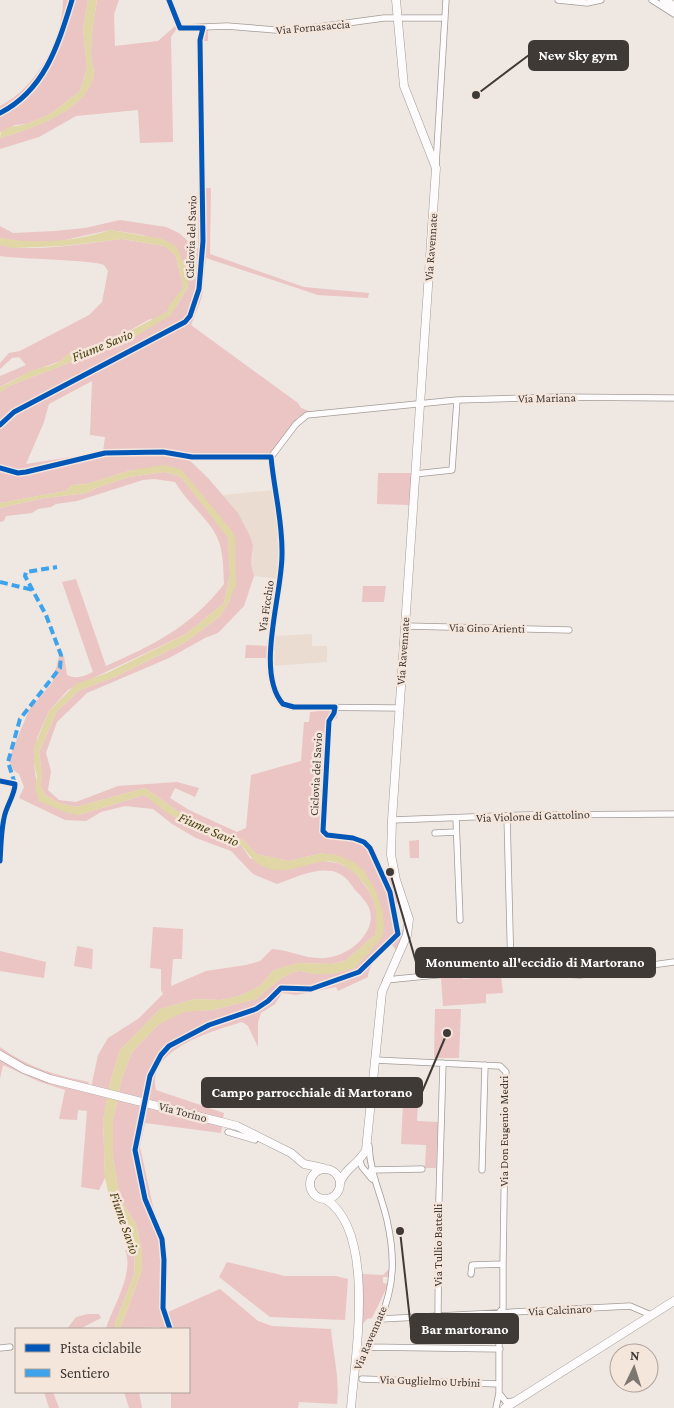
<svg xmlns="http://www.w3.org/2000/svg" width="674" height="1408" viewBox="0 0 674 1408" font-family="'Crimson Pro',serif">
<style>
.built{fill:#ebdcd1}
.green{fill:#ebc4c4;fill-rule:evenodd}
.water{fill:#e1d6a6}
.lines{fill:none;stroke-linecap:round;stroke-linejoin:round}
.minor-casing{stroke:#a19c98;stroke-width:7}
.major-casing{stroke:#a19c98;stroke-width:9}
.highway-casing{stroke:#a19c98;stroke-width:10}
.minor{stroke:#fdfbfb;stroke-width:5.5}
.major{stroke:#fdfbfb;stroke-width:8}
.highway{stroke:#fdfbfb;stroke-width:9}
.quiet{stroke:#3fa3eb;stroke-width:4;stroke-dasharray:8 4;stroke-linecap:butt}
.cycleway-casing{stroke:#f5e6dc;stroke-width:8}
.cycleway{stroke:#0057b8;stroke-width:5}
.labels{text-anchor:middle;stroke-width:5;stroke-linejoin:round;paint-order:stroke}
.street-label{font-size:12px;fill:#403a36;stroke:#f5e6dc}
.water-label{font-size:14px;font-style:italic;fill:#4a410d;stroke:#f5e6dc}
.leader{fill:none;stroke:#403a36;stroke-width:2}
.callout-dot{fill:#403a36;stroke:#f5e6dc;stroke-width:2}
.callout{fill:#403a36;stroke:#403a36;stroke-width:2}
.callout-label{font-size:14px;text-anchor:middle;font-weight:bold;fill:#fff}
</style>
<rect width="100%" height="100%" fill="#efe7e2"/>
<path class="built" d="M275,490L279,512L280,579L254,576L251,564L253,554L223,495Z
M312,634V646H327V662L271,666L274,636Z"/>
<path class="green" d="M63,0H88L83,30L87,68L80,91L50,114L27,124L15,125L5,131L0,132V106C36,88 63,40 63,0Z
M97,0H119L114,14L115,46L158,41L175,26L178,27L171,37L173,142L140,143L138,110L76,116L39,137L0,149V138C29,130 90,110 94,73C94,67 91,60 91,54C91,36 94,18 97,0Z
M202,29H208V41H201L203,188H211L210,254L304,287L369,293L368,298L318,295L206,258L202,297L191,325L298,403L301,408L311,412L298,417L269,455C223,457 177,451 131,453L132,455L166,454L186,457L208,478L238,513L249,534L253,545L251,564L254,576L244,606L218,633L205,638L169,658L87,693L57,722L46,753L51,771L48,790L59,800L76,802L118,786L177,782L199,788L195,797L175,788L170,798L189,810L237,832L246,828L251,775L301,761L304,722H309L310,712L338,709L337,718L330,722L323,830L327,834L348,835L371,845L383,873L391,870L402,902L395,904L399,929L405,931L396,950L392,945C381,954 369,963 368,977L338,991L336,987L296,995L282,993L275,1004L261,1013L258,1022V1047L248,1026L242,1022C213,1031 146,1049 156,1090L224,1113L221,1133L145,1123L140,1147L156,1220L163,1240L168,1268L165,1306L168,1312L220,1289L258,1321L272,1326L331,1329C333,1354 340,1379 337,1404L299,1402L298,1408H171V1392H189V1329H161L159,1327L120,1329L142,1270V1252L136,1224L120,1199L113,1158V1120L122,1078L132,1052L159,1024L184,1011L212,1010L256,999L280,979L293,972L301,971L314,974H331L355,968L384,927L364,871L322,853L289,861L256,854L243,840L183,815L145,788L76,807L59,803L45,795L40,785L42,775L39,752L57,711L80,690L115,677L186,642L220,616L230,600L235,549L220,518L181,470H132L86,484L72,485L65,491L0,503V393L9,386L131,339L176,307L188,287L177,248L143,235L110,230L60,241L24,242L0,238V226L13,233L55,231L85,228L120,220L166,227L179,233L189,242L191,249L198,248L199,41ZM92,381L90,435L105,437L103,452L26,464L44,422L49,404Z
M122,239L164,246L170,250L176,256L183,287L168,311L155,320L150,319L115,339L68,354L61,361L29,372L0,387V376L26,365L19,357L12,358L0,369V363L9,353L20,351L89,315L102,302L108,271C108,271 104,265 104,265C95,260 17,259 0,256V245C36,253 85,243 122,239Z
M165,472L181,477L228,537L230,575L224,603L186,634L68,690L49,711L37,738L34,764L39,801L79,815L144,795L173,816L241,845L250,858L279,870L323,861L338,863L353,870L369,891L374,902L378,918L375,935L345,961L331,964L299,963L274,970L260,986L239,996L221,1000L194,999L160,1009L120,1050L110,1083L103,1120L105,1178L99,1190L81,1187L87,1111L78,1110L77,1120L59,1119L65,1090L40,1082L3,1065L0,1079V1058L90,1092L98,1055L108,1038L138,1019L163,994L161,990V969L150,968L153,927L183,929L182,959H173L171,986L206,971L246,965L260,961L272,949C292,950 310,962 331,957C351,954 378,931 369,908C367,902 360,895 355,890C349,881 344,874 332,871C313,868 294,878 277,884L253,874L231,851L196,838L172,824L153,809L125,806L101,812L86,821L65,820L19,798L24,787L19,774L13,770L10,762L12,751L29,710L52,683L59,657L64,656L67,675C77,680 84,676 93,672L62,582L76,579L106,666C153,645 191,627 224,584C223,568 224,550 216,535C208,519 186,501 175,482L154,479L143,480L77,501L56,504L51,507L38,509L32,513L6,516L4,521L0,522V508L44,498L87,493L96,488L129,477Z
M378,473H412L409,505L377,504Z
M363,586H386L384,602H362Z
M246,645L268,646L266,658H245Z
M419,840V858H410L409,841Z
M77,946L93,949L92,969L74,966Z
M0,951L46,962L44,978L0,971Z
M463,976V979L501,976L503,993L486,994V1003L443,1006L441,977Z
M435,1009H461L459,1058H434Z
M0,1047C27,1067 57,1076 89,1082L88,1085L36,1071L0,1052Z
M404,1081L419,1082L417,1121L438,1122L436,1168H425L426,1145L401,1144Z
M125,1250L135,1251L134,1275L115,1323V1329H106C112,1308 135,1273 125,1250Z
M227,1262L285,1276H336L348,1279L345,1320L270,1317L219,1277Z
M389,1269V1277H383V1283L387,1284L386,1289L372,1318L367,1319L361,1326L362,1274L383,1275Z
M88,1314H99L101,1318L80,1329H67L76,1317Z
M44,1392H53L59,1408H49Z
M124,1392H139L142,1408H129Z"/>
<path class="water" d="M88,0H97C94,18 91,36 91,54C91,60 94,67 94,73C91,110 29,130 0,138L1,131H5L6,128L27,124L50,114L80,91L87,68L83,30Z
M110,230L163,239L177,247L187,271L188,287L171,315L131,339L9,386L0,393V387C10,383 19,377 28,372C41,366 60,367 67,354L115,339L168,311V307L183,287L176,256L164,246L123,239L62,246L12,248L0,245V238C36,244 74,242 110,230Z
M164,465L181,469L235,535L236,584L230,600L220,616L186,642L115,677L80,690L57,711L39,752L42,775L40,785L45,795L59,803L76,807L145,788L183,815L243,840L256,854L289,861L322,853L337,855L354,862L364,871L376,891L383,912L384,927L382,938L355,968L331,974H314L301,971L293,972L280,979L256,999L212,1010L184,1012L159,1024L132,1052L122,1078L113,1120V1158L120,1199L136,1224L142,1252V1270L120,1329H115V1323L134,1275L135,1259V1251L129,1234L111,1205L105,1178L103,1120L110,1083L120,1050L160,1009L194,999L221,1000L239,996L260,986L274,970L299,963L331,964L345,961L375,935C378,916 376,900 365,885C328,836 305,880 267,868C251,863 249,851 239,844C219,832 196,827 175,817C164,812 154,802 144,795L79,815L67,813L39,801L35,788L37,776L34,764V747L49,711L76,684L107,673L186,634L224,603L230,575L228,538L181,477L165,472L129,477L96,488L87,493L44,498L0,508V503L65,491L72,485L86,484L132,470Z"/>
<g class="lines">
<defs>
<path id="minor" d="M169,0L180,28L227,26L288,31L384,18H445
M558,0L587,3L601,0
M652,0L674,14
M436,165L446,0
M415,474L452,470L457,400
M405,626L569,630
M399,708L294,707L283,704C255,672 282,596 282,555C283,522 274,490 271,457L296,424L307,415L457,400L557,397L674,398
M507,816L511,972
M456,818L460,920
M392,820L524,815L674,814
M435,833L455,832
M386,980L487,970L580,975L674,962
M375,1060L500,1066L506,1072L503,1264
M228,1132L255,1140
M359,1158L362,1167L372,1179
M371,1170L422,1169
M482,1170L485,1065
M471,1274L472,1265L503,1264V1308L499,1313V1393L496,1408
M438,1317L439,1197L443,1063
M381,1319L630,1306L651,1315
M367,1347L500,1349
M0,1348L10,1347
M357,1368C363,1351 373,1337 380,1320C395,1285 395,1256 387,1220C381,1194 370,1173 369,1146
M362,1379L499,1384
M499,1393L506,1402L514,1401"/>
<path id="major" d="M0,1055L24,1069L50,1079L237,1126L291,1153L304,1164L323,1168
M310 1184a15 15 0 1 1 30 0a15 15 0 1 1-30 0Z
M340,1183C344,1169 359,1164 366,1150L382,992L407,935L409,919L396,880L391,855L392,820L436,168L404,86L396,0
M325,1199C377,1230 355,1357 351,1408
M505,1408L674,1301"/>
<path id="highway" d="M664,0L674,7"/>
</defs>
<use href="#minor" class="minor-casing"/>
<use href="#major" class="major-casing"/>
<use href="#highway" class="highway-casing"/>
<use href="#minor" class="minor"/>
<use href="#major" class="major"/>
<use href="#highway" class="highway"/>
<path class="quiet" d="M0,582L33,590
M15,784L8,762L20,719L60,668L61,655L46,615L25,576L26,572L57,567"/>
<defs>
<path id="cycleway" d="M0,113C45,90 58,45 72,0
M0,425L14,412L185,322L190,316L199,289L203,241L200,40L203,28H180L169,0
M0,468L18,473L26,472L105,453L163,452L192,457H271C274,490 283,522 282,555C282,596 255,672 283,704L294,707H335L334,713L329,721L323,831L327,835L353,838L364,842L370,848L390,892L398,934L359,972L311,989L281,988L268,1001L256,1009L209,1025L169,1046L161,1055L150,1076L135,1150L145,1199L162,1239L164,1260L163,1308L170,1329
M0,781L15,784C15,795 6,806 4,818C1,832 1,847 0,861"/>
</defs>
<use href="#cycleway" class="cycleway-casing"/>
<use href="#cycleway" class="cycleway"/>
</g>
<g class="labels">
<g class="street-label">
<text transform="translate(313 27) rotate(-5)" y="4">Via Fornasaccia</text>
<text transform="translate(191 237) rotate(-88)" y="4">Ciclovia del Savio</text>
<text transform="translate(431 247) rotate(-86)" y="4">Via Ravennate</text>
<text transform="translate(547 398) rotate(-1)" y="4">Via Mariana</text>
<text transform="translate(266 606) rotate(-81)" y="4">Via Ficchio</text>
<text transform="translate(487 628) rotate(1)" y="4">Via Gino Arienti</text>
<text transform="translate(403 651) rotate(-86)" y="4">Via Ravennate</text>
<text transform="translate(316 774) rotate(-87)" y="4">Ciclovia del Savio</text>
<text transform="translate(533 816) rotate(-2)" y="4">Via Violone di Gattolino</text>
<text transform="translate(183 1112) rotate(15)" y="4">Via Torino</text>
<text transform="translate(504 1131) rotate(-90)" y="4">Via Don Eugenio Medri</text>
<text transform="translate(438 1245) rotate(-90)" y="4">Via Tullio Battelli</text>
<text transform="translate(560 1310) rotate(-3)" y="4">Via Calcinaro</text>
<text transform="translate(370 1338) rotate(-67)" y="4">Via Ravennate</text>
<text transform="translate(430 1381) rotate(2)" y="4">Via Guglielmo Urbini</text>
</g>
<g class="water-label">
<text transform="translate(102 345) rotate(-22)" y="5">Fiume Savio</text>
<text transform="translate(209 829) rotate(24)" y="5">Fiume Savio</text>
<text transform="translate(125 1223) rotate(71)" y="5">Fiume Savio</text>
</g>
</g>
<path class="leader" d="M476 95L529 55M390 872L416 962M447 1033L422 1092M400 1231L411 1329"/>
<g class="callout-dot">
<circle cx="476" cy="95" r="5"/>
<circle cx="390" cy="872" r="5"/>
<circle cx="447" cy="1033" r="5"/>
<circle cx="400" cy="1231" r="5"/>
</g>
<g class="callout">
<rect x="529" y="41" width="99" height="29" rx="5"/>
<rect x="416" y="948" width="239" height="29" rx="5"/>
<rect x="202" y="1078" width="220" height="29" rx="5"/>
<rect x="411" y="1314" width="107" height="29" rx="5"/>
</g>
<g class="callout-label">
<text x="578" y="60">New Sky gym</text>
<text x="535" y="967">Monumento all'eccidio di Martorano</text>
<text x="312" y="1097">Campo parrocchiale di Martorano</text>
<text x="465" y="1334">Bar martorano</text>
</g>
<rect x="15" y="1328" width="175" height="65" fill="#f5e6dc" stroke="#ada19a"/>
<rect x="25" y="1344" width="25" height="8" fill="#0057b8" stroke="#ada19a"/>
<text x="60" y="1353" font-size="15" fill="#403a36">Pista ciclabile</text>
<rect x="25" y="1369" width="25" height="8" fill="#3fa3eb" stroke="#ada19a"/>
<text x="60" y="1378" font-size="15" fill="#403a36">Sentiero</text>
<g transform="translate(634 1368) rotate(4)"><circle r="24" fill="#f5e6dc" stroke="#ada19a"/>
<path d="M0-4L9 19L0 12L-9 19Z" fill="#7d7772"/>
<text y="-8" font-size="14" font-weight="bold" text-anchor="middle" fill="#403a36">N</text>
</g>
</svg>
